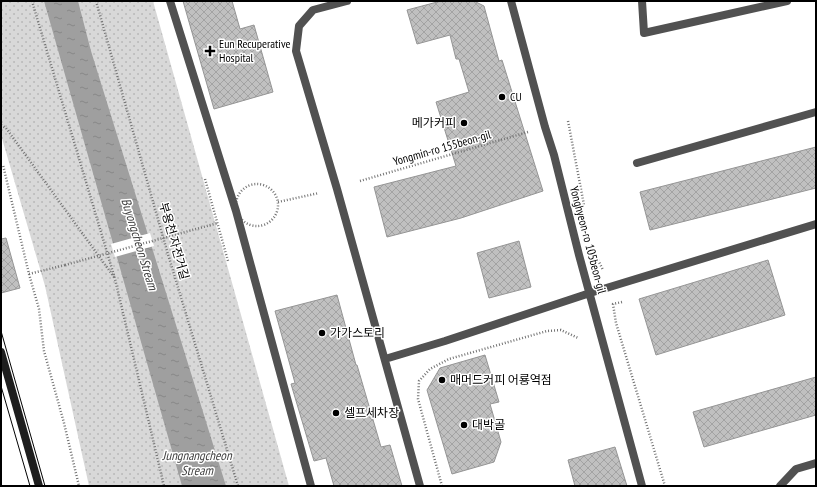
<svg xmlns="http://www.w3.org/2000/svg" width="817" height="487" viewBox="0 0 817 487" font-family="'PT Sans Narrow','Noto Sans KR',sans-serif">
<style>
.grass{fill:url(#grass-dots)}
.water{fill:url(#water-ripples)}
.pier{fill:#fff}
.building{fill:url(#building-cross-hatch);stroke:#959595}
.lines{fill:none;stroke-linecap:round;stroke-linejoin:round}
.path{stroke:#737373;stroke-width:2.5;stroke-dasharray:1 2;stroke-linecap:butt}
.lane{stroke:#515151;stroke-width:8}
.street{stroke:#515151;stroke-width:8}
.secondary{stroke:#1e1e1e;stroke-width:8}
.tram{stroke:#000;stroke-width:1}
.path-bridge{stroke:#737373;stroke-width:2.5;stroke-dasharray:1 2;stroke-linecap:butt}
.poi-dot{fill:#000;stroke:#fff;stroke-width:1.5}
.labels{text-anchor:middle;stroke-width:3;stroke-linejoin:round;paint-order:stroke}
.poi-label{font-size:12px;fill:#000;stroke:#fff;text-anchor:start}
.street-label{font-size:12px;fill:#000;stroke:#fff}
.water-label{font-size:13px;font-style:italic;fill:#404040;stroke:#fff}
</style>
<defs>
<pattern id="grass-dots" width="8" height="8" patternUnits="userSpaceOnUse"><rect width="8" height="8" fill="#d8d8d8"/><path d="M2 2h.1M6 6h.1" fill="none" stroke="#b8b8b8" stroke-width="1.8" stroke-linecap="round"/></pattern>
<pattern id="water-ripples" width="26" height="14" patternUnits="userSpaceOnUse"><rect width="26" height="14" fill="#9f9f9f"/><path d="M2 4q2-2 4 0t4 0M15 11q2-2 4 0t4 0" fill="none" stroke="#878787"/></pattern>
<pattern id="building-cross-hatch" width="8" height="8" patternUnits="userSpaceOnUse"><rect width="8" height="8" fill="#c0c0c0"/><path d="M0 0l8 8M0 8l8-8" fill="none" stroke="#a3a3a3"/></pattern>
</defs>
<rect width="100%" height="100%" fill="#fff"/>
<path class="grass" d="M1,1H153L289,486H89L45,286L1,135Z"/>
<path class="water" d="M44,1H78L91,51L226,486H182Z"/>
<path class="pier" d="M150,233L154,246L115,257L111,244Z"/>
<path class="building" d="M183,1H232L240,29L254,25L273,92L214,109Z
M441,1H474L484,6L499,61L502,60L543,191L461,218L387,237L374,187L456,166L436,102L469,92L459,59H456L450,35L417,44L407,10Z
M816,147V188L650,230L640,192Z
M6,238L20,288L1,293V239Z
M519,241L531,287L489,298L477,253Z
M768,260L785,315L656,355L639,299Z
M337,295L356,365H357L381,447L390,445L402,486H334L326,458L314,461L291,384L295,383L275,311Z
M485,355L499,402L490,404L501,442L494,462L452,474L427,390L440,368Z
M816,377V415L704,447L693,412Z
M615,447L627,486H575L568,460Z"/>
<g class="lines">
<path class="path" d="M32,1L115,279L164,486
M96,1L167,251L238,486
M568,121L584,205
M1,125L6,128L114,277
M1,165H3L29,274L39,309L44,351L64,423L79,486
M205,179L228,261
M360,181L528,132
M236 205a21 21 0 1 1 42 0a21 21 0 1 1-42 0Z
M278,202L319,193
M598,260L603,270
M29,274L65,265
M622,302L613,304L616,323L665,486
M442,486L418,399L419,381L430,369L449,359L547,331L561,330L578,338"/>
<path class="lane" d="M170,1L236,211L311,486
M642,1L644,33L787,1
M637,163L816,112
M590,293L816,224
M780,486L796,469L816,463"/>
<path class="street" d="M347,1L313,10L299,26L296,51L337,189L420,486
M511,1L545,127L554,155L579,255L642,486
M385,359L445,341L590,293"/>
<path class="secondary" d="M1,352L39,486"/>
<path class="tram" d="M1,331L45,486
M1,386L30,486"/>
<path class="path-bridge" d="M65,265L218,223"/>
</g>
<g class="poi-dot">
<path d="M208 45h4v4h4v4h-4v4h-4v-4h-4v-4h4z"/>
<circle cx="502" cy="97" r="4"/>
<circle cx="464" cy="123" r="4"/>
<circle cx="322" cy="333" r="4"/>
<circle cx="442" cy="380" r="4"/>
<circle cx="336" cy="413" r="4"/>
<circle cx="464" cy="425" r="4"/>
</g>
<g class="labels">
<g class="poi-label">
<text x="219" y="48">Eun Recuperative<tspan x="219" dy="14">Hospital</tspan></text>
<text x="510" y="101">CU</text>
<text x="456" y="127" text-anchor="end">메가커피</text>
<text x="330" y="337">가가스토리</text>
<text x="450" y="384">매머드커피 어룡역점</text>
<text x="344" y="417">셀프세차장</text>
<text x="472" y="429">대박골</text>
</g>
<g class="street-label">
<text transform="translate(442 148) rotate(-16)" y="4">Yongmin-ro 155beon-gil</text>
<text transform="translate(588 240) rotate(75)" y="4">Yonghyeon-ro 105beon-gil</text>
<text transform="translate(174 241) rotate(74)" y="4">부용천 자전거길</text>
</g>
<g class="water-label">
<text transform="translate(140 244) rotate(73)" y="5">Buyongcheon Stream</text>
<text x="197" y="460">Jungnangcheon<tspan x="197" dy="15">Stream</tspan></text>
</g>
</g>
<rect width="817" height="487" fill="none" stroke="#000000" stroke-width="4"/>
</svg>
